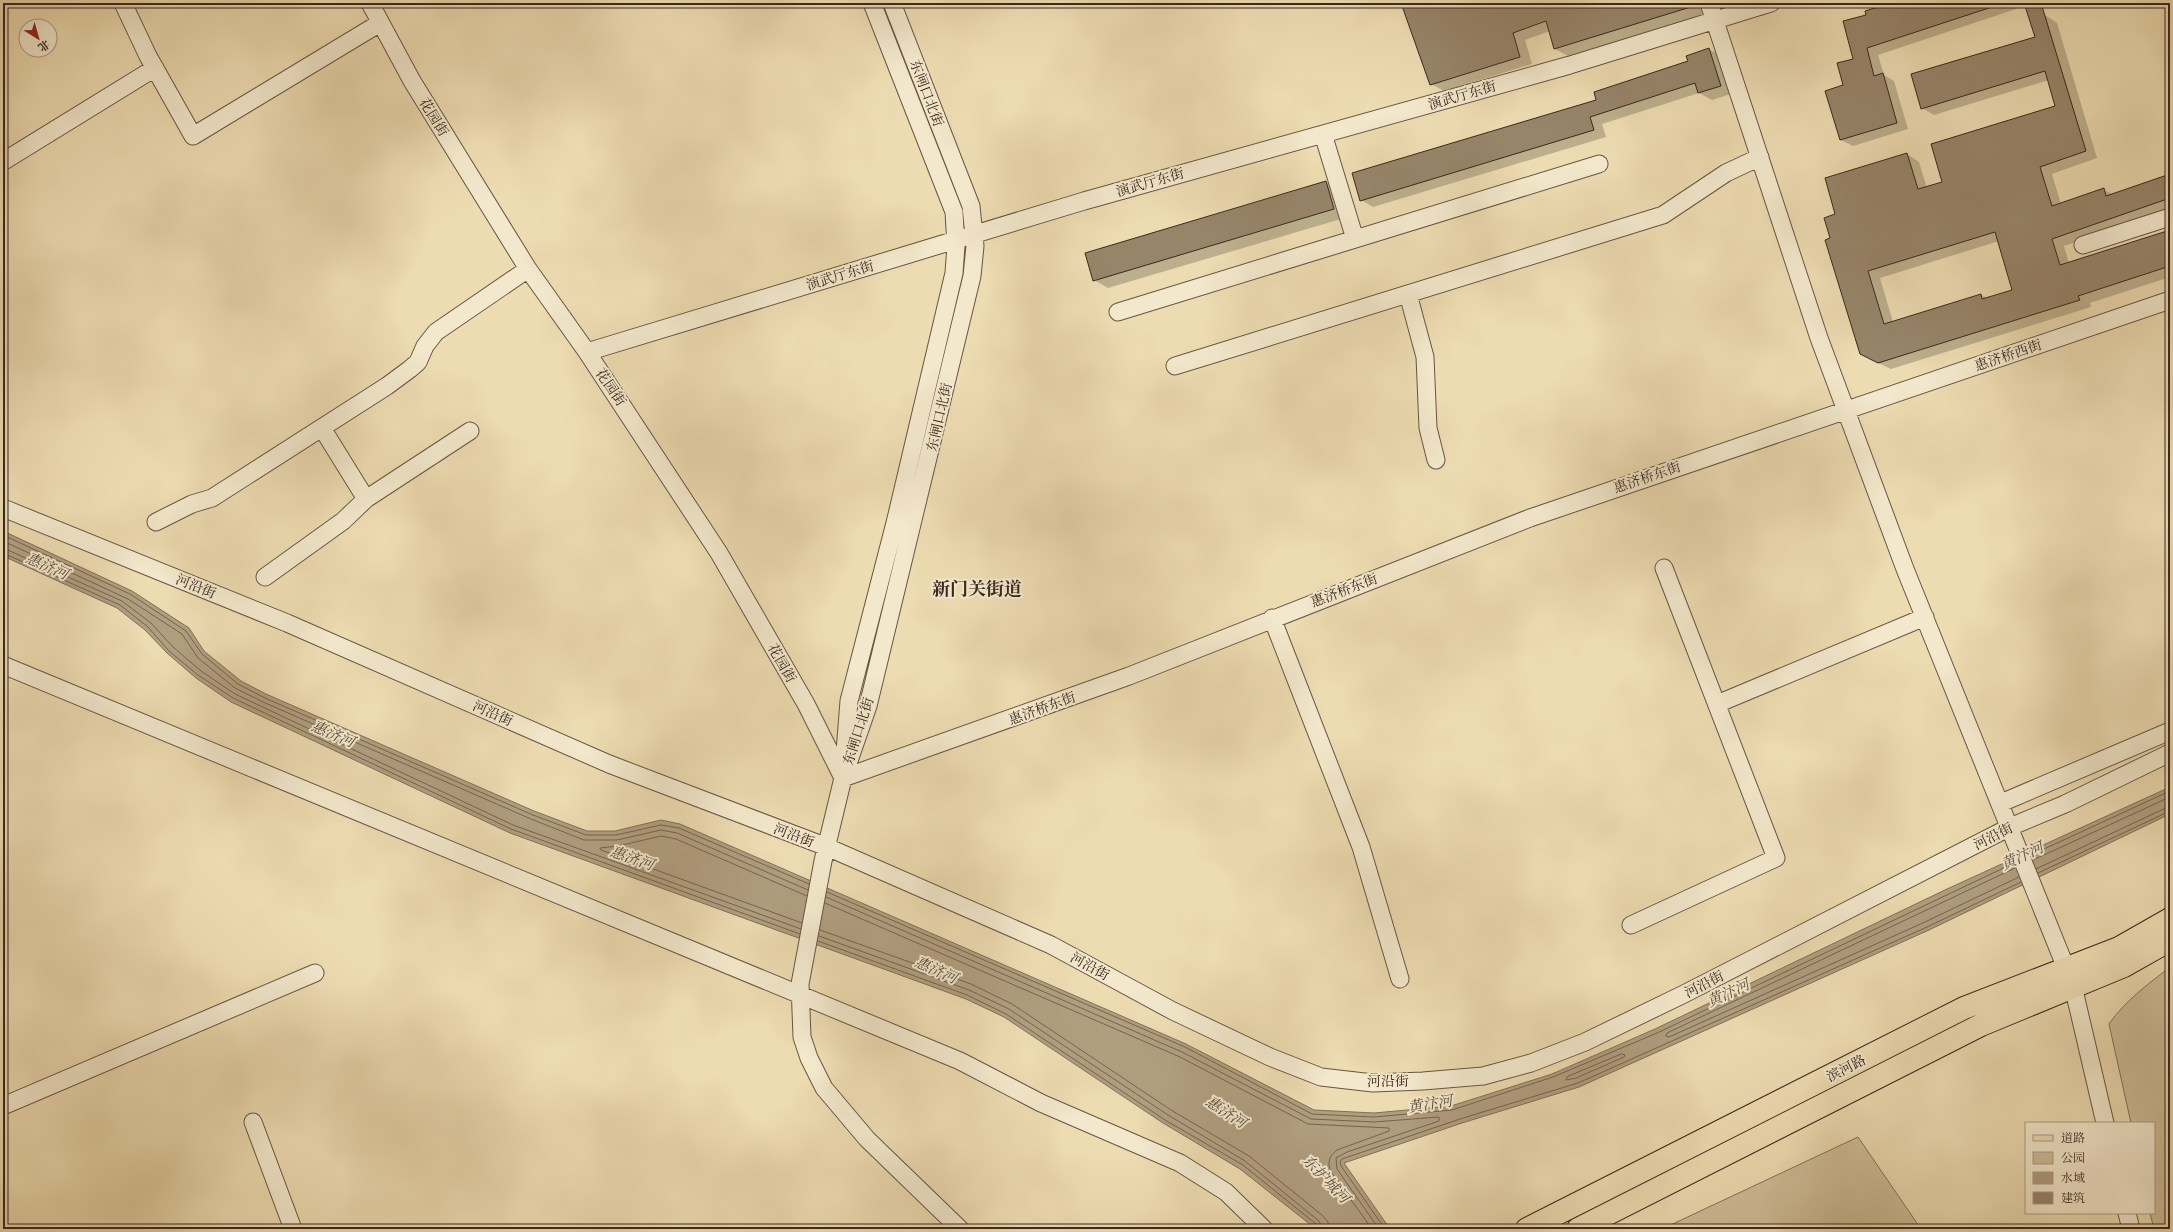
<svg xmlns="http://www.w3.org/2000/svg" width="2173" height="1232" viewBox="0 0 2173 1232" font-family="'Sorts Mill Goudy','Noto Serif SC',serif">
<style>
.green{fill:#cfbd98;stroke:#84725b}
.water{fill:#b09e7f;stroke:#816f58}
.shadow{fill:#0003;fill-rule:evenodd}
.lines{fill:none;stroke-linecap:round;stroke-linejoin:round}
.shore{stroke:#75634e;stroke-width:1}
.building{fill:#97856a;stroke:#3a281e;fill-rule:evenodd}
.minor-casing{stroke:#675543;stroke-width:19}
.major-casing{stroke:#3a281e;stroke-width:24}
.minor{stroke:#f3e8cc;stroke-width:17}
.major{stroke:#eddbb1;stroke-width:22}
.labels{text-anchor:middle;stroke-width:4;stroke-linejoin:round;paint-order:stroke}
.street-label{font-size:14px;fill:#3a281e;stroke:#f3e8cc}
.water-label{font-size:15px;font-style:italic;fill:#5d4b3b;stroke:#f3e8cc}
.district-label{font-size:18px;font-weight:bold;fill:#3a281e;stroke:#f3e8cc}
</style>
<rect width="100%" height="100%" fill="#eddbb1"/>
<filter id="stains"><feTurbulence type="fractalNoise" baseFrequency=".005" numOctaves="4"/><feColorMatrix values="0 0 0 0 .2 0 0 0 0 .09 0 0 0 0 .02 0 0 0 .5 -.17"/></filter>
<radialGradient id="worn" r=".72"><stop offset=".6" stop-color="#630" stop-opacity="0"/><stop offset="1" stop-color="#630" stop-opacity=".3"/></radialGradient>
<path class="green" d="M2170,967V1229H2154L2150,1213H2154V1123H2131L2109,1024C2126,1000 2147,985 2170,967Z
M1858,1137L1921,1229H1662Z"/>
<path class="water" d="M3,531L132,591L189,628L204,651L241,681L266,694L534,811L587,831H615L661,820L680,824L1186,1044L1314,1110L1374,1113L1451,1106L1552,1074L1655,1029L1947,889L2170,787V814L1929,930L1579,1087L1462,1123L1344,1163L1390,1229H1316L1240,1169L1163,1123L1004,1017L966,999L510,833L231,702L196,678L167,653L145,630L117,608L3,556Z"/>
<path class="shadow" d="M1402,3H1702L1706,15L1568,56L1555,49L1550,31L1525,40L1532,64L1444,91L1431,84Z
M1896,3H2034L1878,55L1884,75L1894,81L1908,129L1853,146L1841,140L1844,86L1855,59L1867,16Z
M2045,15L2057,23L2097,158L2052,174L2061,204L2104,190L2112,194L2170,175V210L2064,246L2069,263L2170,231V277L2090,303L2091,307L1891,369L1874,361L1831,239L1837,215L1907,154L1919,162L1927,188L1943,183L2057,107L2049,80L1934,115L1922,108L2036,38ZM1999,241L2014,290L1987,298L1981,295L1893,322L1880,278Z
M1709,49L1722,57L1734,93L1712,100L1699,93L1602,124L1606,137L1373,207L1361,200L1689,62Z
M1326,182L1340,190L1348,217L1108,288L1094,280Z"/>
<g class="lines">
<path class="shore" d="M3,535L130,594L186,631L202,654L238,684L265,698L533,815L586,835H616L661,825L679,828L809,884
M3,541L128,599L182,634L198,658L235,688L263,702L531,819L584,840H617L661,830L677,833L808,890
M3,548L122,601L151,623L173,647L201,671L235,694L513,825L801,929
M3,553L120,605L148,627L169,651L198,675L233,698L511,829L800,934
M2031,855L2170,791
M2033,860L2170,797
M2015,868L1667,1033L1666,1036L1669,1037L1925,922L2019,877
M2036,869L2170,806
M2038,873L2170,811
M827,892L1185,1047L1312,1114L1374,1117L1452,1110L1553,1077L1657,1033L2014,863
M826,897L1182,1052L1311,1119L1374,1122L1439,1117V1121L1347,1152L1336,1158L1337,1169L1379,1229
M825,903L1180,1057L1308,1124L1389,1128V1131L1337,1150C1329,1156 1327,1163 1331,1172L1372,1229
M802,923L601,850L600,848L618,846L661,836L676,839L807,896
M820,930L971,984L1012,1004L1171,1110L1249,1156L1323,1216L1328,1222L1329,1229
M819,936L969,990L1009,1009L1168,1115L1245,1161L1319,1221L1323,1229
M818,941L967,995L1006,1014L1165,1120L1243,1165L1316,1224L1318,1229
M1622,1054L1625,1055L1624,1057L1576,1078L1566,1080L1567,1077Z
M1385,1229L1341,1166L1340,1162L1342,1159L1460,1119L1578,1083L1927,927L2021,882"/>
</g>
<path class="building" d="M1401,3H1694V6L1554,49L1546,21L1513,33L1520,57L1430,85Z
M1892,3H1995V6L1867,48L1874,76L1883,73L1897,123L1840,140L1825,91L1843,85L1837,63L1853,59L1843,21L1866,15L1865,11Z
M2024,3H2041L2086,151L2040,167L2052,206L2104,188L2106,196L2170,174V198L2052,239L2060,265L2170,230V266L2078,296L2080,300L1878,363L1860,354L1825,240L1830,238L1824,218L1835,214L1825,178L1907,153L1918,189L1942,182L1931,144L2055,106L2045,71L1921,109L1911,74L2035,37ZM1995,232L2012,290L1982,299L1981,294L1884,324L1868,271Z
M1709,48L1721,86L1698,93L1695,83L1590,117L1594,130L1360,201L1352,173L1596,100L1594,92L1688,61L1686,56Z
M1326,181L1334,209L1093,281L1085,253Z"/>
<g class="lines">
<defs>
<path id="minor" d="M123,3L148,56L193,136L380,23
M370,3L412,81L528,269L587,352L719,553L806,704L843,778
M892,3L971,206L975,246L972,276L868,706L843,778L823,861L800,984L802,1037L809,1058L824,1088L867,1139L960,1229
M1709,3L1819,338L1905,569L2066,968L2073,986L2105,1123
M1323,134L1355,239
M4,161L155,68
M2083,245L2170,217
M1408,294L1425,357L1428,428L1436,460
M1118,312L1599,164
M587,352L1084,201L1570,65L1771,3
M1175,366L1663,215L1726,173L1760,157
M322,428L366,499
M3,508L287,623L609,764L827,847L1051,945L1173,1011L1270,1057L1321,1077L1373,1083L1423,1081L1483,1076L1531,1063L1585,1042L1684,994L2010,827L2065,804L2170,753
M156,522L192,504L212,498L387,386L410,369L418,362L425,346L436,332L528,269
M265,577L343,521L366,499L470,431
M1272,618L1361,847L1400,979
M3,665L960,1061L1041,1103L1180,1163L1226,1192L1264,1229
M1717,704L1925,617
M845,752L849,701L895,523L954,273L956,246L954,212L872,3
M843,778L1129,676L1530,518L2170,300
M2001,803L2170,731
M1631,925L1776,858L1664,568
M3,1106L315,973
M253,1122L293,1229
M2127,1213L2131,1229"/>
<path id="major" d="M1527,1229L1964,1008L2119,948L2170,919
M1578,1229L1981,1025L2124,966L2170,940"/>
</defs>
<use href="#minor" class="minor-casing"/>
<use href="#major" class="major-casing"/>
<use href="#minor" class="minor"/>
<use href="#major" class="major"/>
</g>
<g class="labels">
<g class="street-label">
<text transform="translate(927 93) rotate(69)" y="5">东闸口北街</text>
<text transform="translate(1462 95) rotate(-16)" y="5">演武厅东街</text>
<text transform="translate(434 117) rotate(58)" y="5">花园街</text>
<text transform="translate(1150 182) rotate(-16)" y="5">演武厅东街</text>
<text transform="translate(840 275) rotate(-17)" y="5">演武厅东街</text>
<text transform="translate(2008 355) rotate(-19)" y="5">惠济桥西街</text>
<text transform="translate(611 387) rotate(56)" y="5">花园街</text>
<text transform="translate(939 417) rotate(-77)" y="5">东闸口北街</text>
<text transform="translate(1647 477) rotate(-19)" y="5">惠济桥东街</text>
<text transform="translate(196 586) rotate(22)" y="5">河沿街</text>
<text transform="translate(1344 590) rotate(-21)" y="5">惠济桥东街</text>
<text transform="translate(782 663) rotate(60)" y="5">花园街</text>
<text transform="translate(1042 708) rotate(-20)" y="5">惠济桥东街</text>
<text transform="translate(493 713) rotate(24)" y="5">河沿街</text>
<text transform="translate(858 731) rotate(-72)" y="5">东闸口北街</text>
<text transform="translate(794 835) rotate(21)" y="5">河沿街</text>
<text transform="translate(1993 836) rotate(-27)" y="5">河沿街</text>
<text transform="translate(1090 966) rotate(29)" y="5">河沿街</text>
<text transform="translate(1704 984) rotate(-27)" y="5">河沿街</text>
<text transform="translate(1846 1068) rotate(-27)" y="5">滨河路</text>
<text transform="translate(1388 1081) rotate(-1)" y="5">河沿街</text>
</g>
<g class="water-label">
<text transform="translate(47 566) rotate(24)" y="5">惠济河</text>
<text transform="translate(333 734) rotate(23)" y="5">惠济河</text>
<text transform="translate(2022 856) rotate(-25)" y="5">黄汴河</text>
<text transform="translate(632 858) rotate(19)" y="5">惠济河</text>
<text transform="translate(936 970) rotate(24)" y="5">惠济河</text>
<text transform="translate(1728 993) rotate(-25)" y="5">黄汴河</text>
<text transform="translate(1430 1104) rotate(-9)" y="5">黄汴河</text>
<text transform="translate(1226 1112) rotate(33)" y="5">惠济河</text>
<text transform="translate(1326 1179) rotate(46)" y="5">东护城河</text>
</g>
<g class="district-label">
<text x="977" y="595">新门关街道</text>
</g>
</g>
<rect width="2173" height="1232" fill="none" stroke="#eddbb1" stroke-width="16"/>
<rect x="4" y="4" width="2165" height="1224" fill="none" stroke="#3a281e" stroke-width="2"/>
<rect x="8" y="8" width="2157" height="1216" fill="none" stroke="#3a281e"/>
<rect x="2025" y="1122" width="130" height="92" fill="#f3e8cc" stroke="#a99b86"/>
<rect x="2033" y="1135" width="20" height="6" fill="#eddbb1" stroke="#a99b86"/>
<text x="2061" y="1142" font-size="12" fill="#3a281e">道路</text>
<rect x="2033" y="1152" width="20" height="12" fill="#cfbd98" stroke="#a99b86"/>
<text x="2061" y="1162" font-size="12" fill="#3a281e">公园</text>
<rect x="2033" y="1172" width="20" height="12" fill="#b09e7f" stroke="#a99b86"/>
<text x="2061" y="1182" font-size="12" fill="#3a281e">水域</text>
<rect x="2033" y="1192" width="20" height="12" fill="#97856a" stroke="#a99b86"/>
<text x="2061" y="1202" font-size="12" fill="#3a281e">建筑</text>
<g transform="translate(38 38) rotate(143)"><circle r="19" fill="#f3e8cc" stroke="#a99b86"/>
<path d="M0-3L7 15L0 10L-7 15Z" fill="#8f2418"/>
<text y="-6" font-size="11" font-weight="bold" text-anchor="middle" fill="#3a281e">北</text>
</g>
<rect width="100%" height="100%" filter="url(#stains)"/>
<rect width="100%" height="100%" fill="url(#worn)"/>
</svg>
